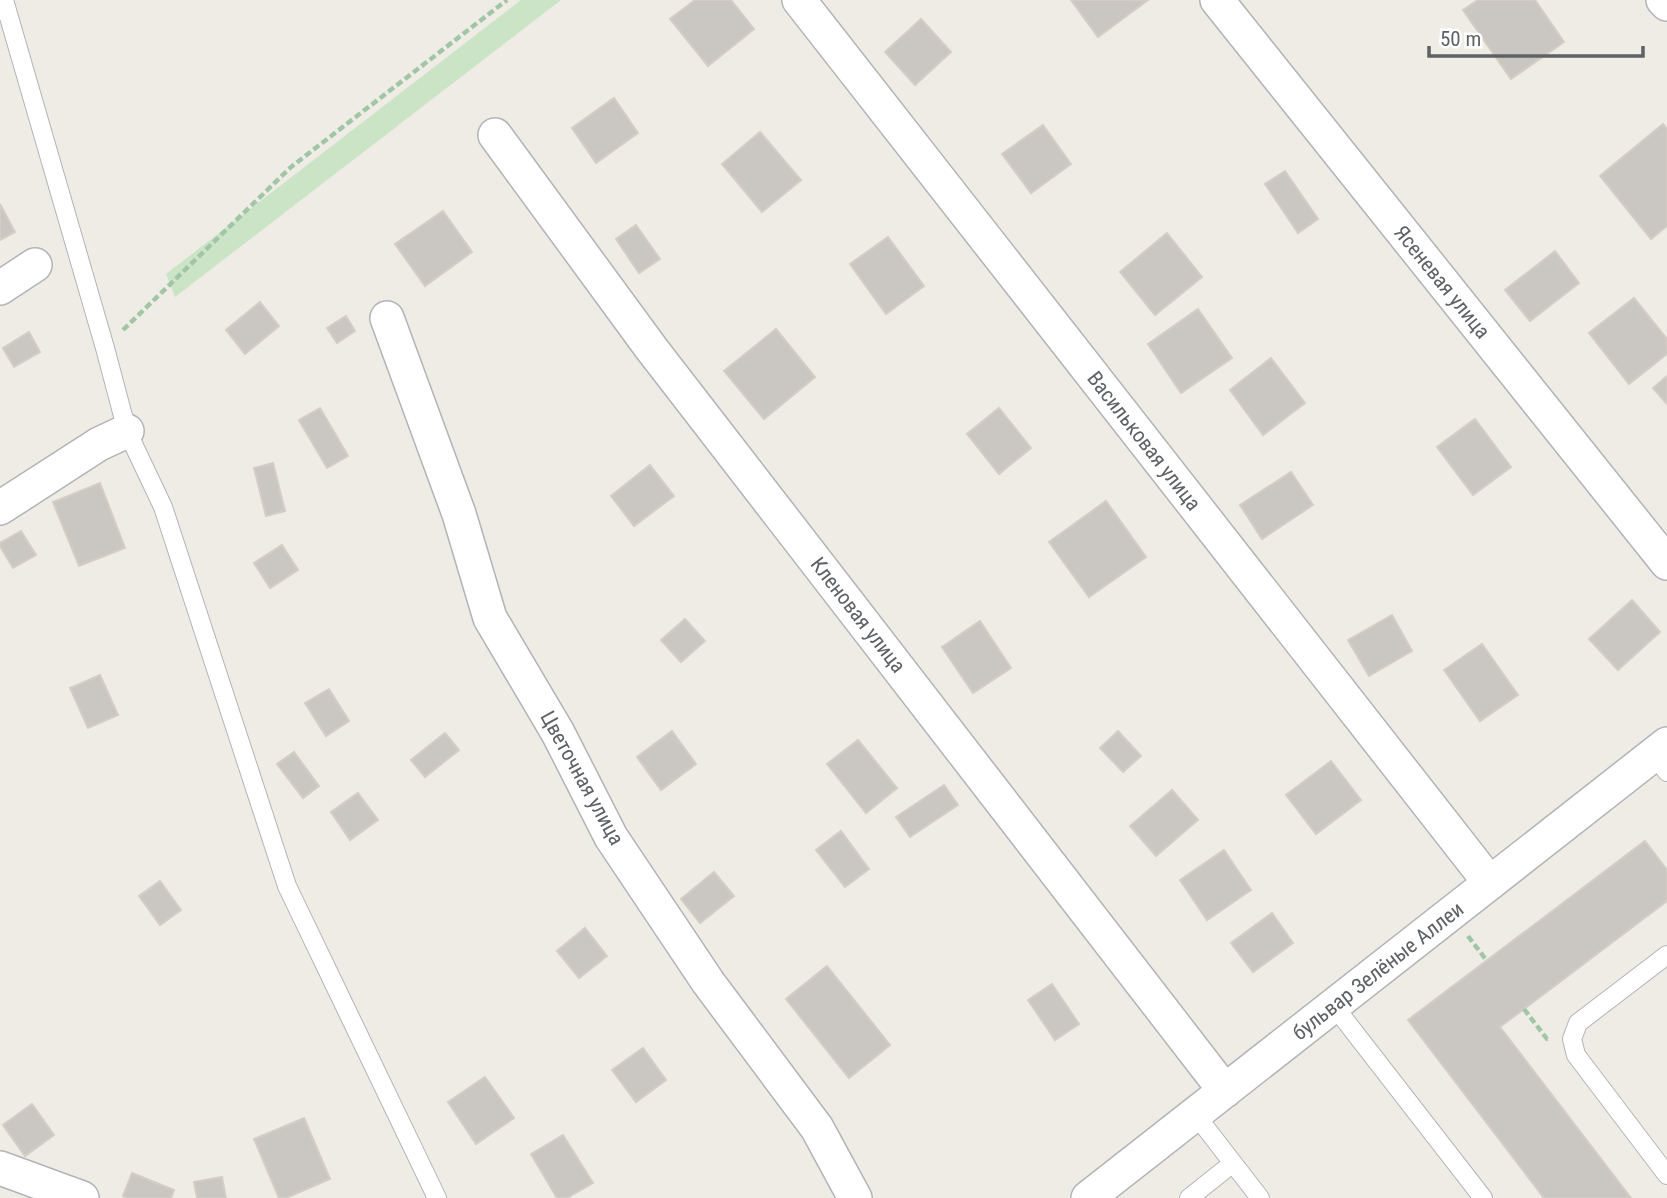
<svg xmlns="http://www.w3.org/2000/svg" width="1667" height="1198" viewBox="0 0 1667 1198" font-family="'Roboto Condensed',sans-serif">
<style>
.green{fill:#cae4c5}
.building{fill:#cac7c3;stroke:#d3cdc5;stroke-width:2}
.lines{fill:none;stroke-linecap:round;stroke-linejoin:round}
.service-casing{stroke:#b1b4b7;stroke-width:20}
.minor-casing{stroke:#b1b4b7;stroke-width:36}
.path{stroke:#a1c6a6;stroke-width:4.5;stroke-dasharray:7 3.5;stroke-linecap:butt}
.service{stroke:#fff;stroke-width:18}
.minor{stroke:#fff;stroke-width:33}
.labels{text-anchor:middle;stroke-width:5;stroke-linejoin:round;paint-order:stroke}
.street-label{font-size:21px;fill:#5e6265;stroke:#fff}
</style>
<rect width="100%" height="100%" fill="#efece6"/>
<path class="green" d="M521,0H561L175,297L166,274Z"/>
<path class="building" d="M695,0H731L754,29L708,66L670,19Z
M1071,0H1148L1098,37Z
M1478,0H1535L1564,42L1511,79L1463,10Z
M921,19L951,52L915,85L885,52Z
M614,98L638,133L596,163L572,128Z
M1663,124L1667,129V226L1651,239L1600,176Z
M1043,125L1071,164L1031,193L1002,154Z
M760,132L801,180L762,212L722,164Z
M1285,171L1318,219L1298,233L1265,184Z
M0,204L15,232L0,240Z
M443,211L472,252L425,286L395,244Z
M636,225L660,259L639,273L616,239Z
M1167,233L1202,277L1155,315L1120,272Z
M888,237L924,286L886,314L850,264Z
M1555,251L1579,283L1530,321L1505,290Z
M1634,298L1667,339V354L1629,384L1589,333Z
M260,302L279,326L245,354L226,330Z
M1198,309L1232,358L1181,393L1148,344Z
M346,316L355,331L337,343L327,328Z
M776,329L815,377L764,419L724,371Z
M29,332L40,352L14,367L3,348Z
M1271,358L1305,403L1263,435L1230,390Z
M1667,376V404L1653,388Z
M320,408L348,456L327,468L299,420Z
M999,408L1031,448L999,474L967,434Z
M1475,419L1511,467L1473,495L1437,447Z
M273,463L285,511L266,516L254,468Z
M650,465L674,496L634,526L611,496Z
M1291,472L1313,505L1262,539L1240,505Z
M100,483L125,548L79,566L53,502Z
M1106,501L1146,557L1089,597L1049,542Z
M21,531L36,555L13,568L0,546V543Z
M282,545L298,570L270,588L254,563Z
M1632,600L1660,632L1618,670L1589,639Z
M1392,615L1412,651L1369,676L1348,640Z
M685,619L705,641L681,662L661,640Z
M980,621L1011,668L973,693L942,647Z
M1482,644L1518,695L1480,721L1444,670Z
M100,675L118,715L88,728L70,688Z
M329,689L349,721L326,736L305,703Z
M672,731L696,764L661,790L637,757Z
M1118,731L1141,756L1123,772L1100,748Z
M445,733L459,750L425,777L411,760Z
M858,740L897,788L866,813L827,764Z
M294,752L319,786L303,798L277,764Z
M1331,761L1361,800L1316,834L1286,795Z
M944,785L958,805L910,837L896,817Z
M1172,790L1198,820L1156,856L1130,826Z
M358,793L378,820L350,840L331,812Z
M841,831L869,869L845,887L816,850Z
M1645,841L1667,870V901L1500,1027L1631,1198H1544L1408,1020Z
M1224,850L1251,890L1207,920L1180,880Z
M714,872L734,896L700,923L681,899Z
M160,881L181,910L160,925L139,896Z
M1272,913L1293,943L1253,972L1231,943Z
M585,928L607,956L579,978L557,951Z
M827,966L890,1045L849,1078L786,999Z
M1052,984L1079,1024L1055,1040L1028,1000Z
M643,1048L666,1080L636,1102L612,1070Z
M485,1077L514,1118L476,1144L448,1102Z
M32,1104L54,1135L25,1156L3,1125Z
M304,1118L330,1179L286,1198H279L254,1139Z
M563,1135L593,1183L567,1198H557L531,1154Z
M132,1173L174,1190L171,1198H127L123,1196Z
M222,1177L226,1198H197L194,1182Z"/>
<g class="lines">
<defs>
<path id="service" d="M4,0L105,348L127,431L163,507L287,886L437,1198
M1654,755L1667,772
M1667,955L1578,1023L1572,1039L1576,1055L1667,1175
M1334,1006L1483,1198
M1195,1114L1260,1198
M1189,1198L1233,1163"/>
<path id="minor" d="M799,0L1490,883
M1217,0L1667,563
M1663,0L1667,4
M495,135L651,348L1225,1091
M0,288L35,265
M387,318L459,514L490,618L558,733L611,837L708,982L817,1128L855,1198
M0,508L99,444L127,431
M0,1168L82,1198
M1088,1198L1667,744"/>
</defs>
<use href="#service" class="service-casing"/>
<use href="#minor" class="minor-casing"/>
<path class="path" d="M123,330L291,167L507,0
M1468,936L1487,961
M1524,1009L1547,1039H1550"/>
<use href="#service" class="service"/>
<use href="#minor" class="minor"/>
</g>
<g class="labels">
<g class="street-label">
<text transform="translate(1442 282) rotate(51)" y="7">Ясеневая улица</text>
<text transform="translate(1144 441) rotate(52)" y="7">Васильковая улица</text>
<text transform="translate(858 615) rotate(52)" y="7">Кленовая улица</text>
<text transform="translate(582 778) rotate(61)" y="7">Цветочная улица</text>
<text transform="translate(1378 971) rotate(-38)" y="7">бульвар Зелёные Аллеи</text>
</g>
</g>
<path d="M1429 46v10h214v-10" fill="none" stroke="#5e6265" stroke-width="3.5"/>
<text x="1440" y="46" font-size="21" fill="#5e6265" stroke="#ffffff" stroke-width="5" paint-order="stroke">50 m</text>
</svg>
